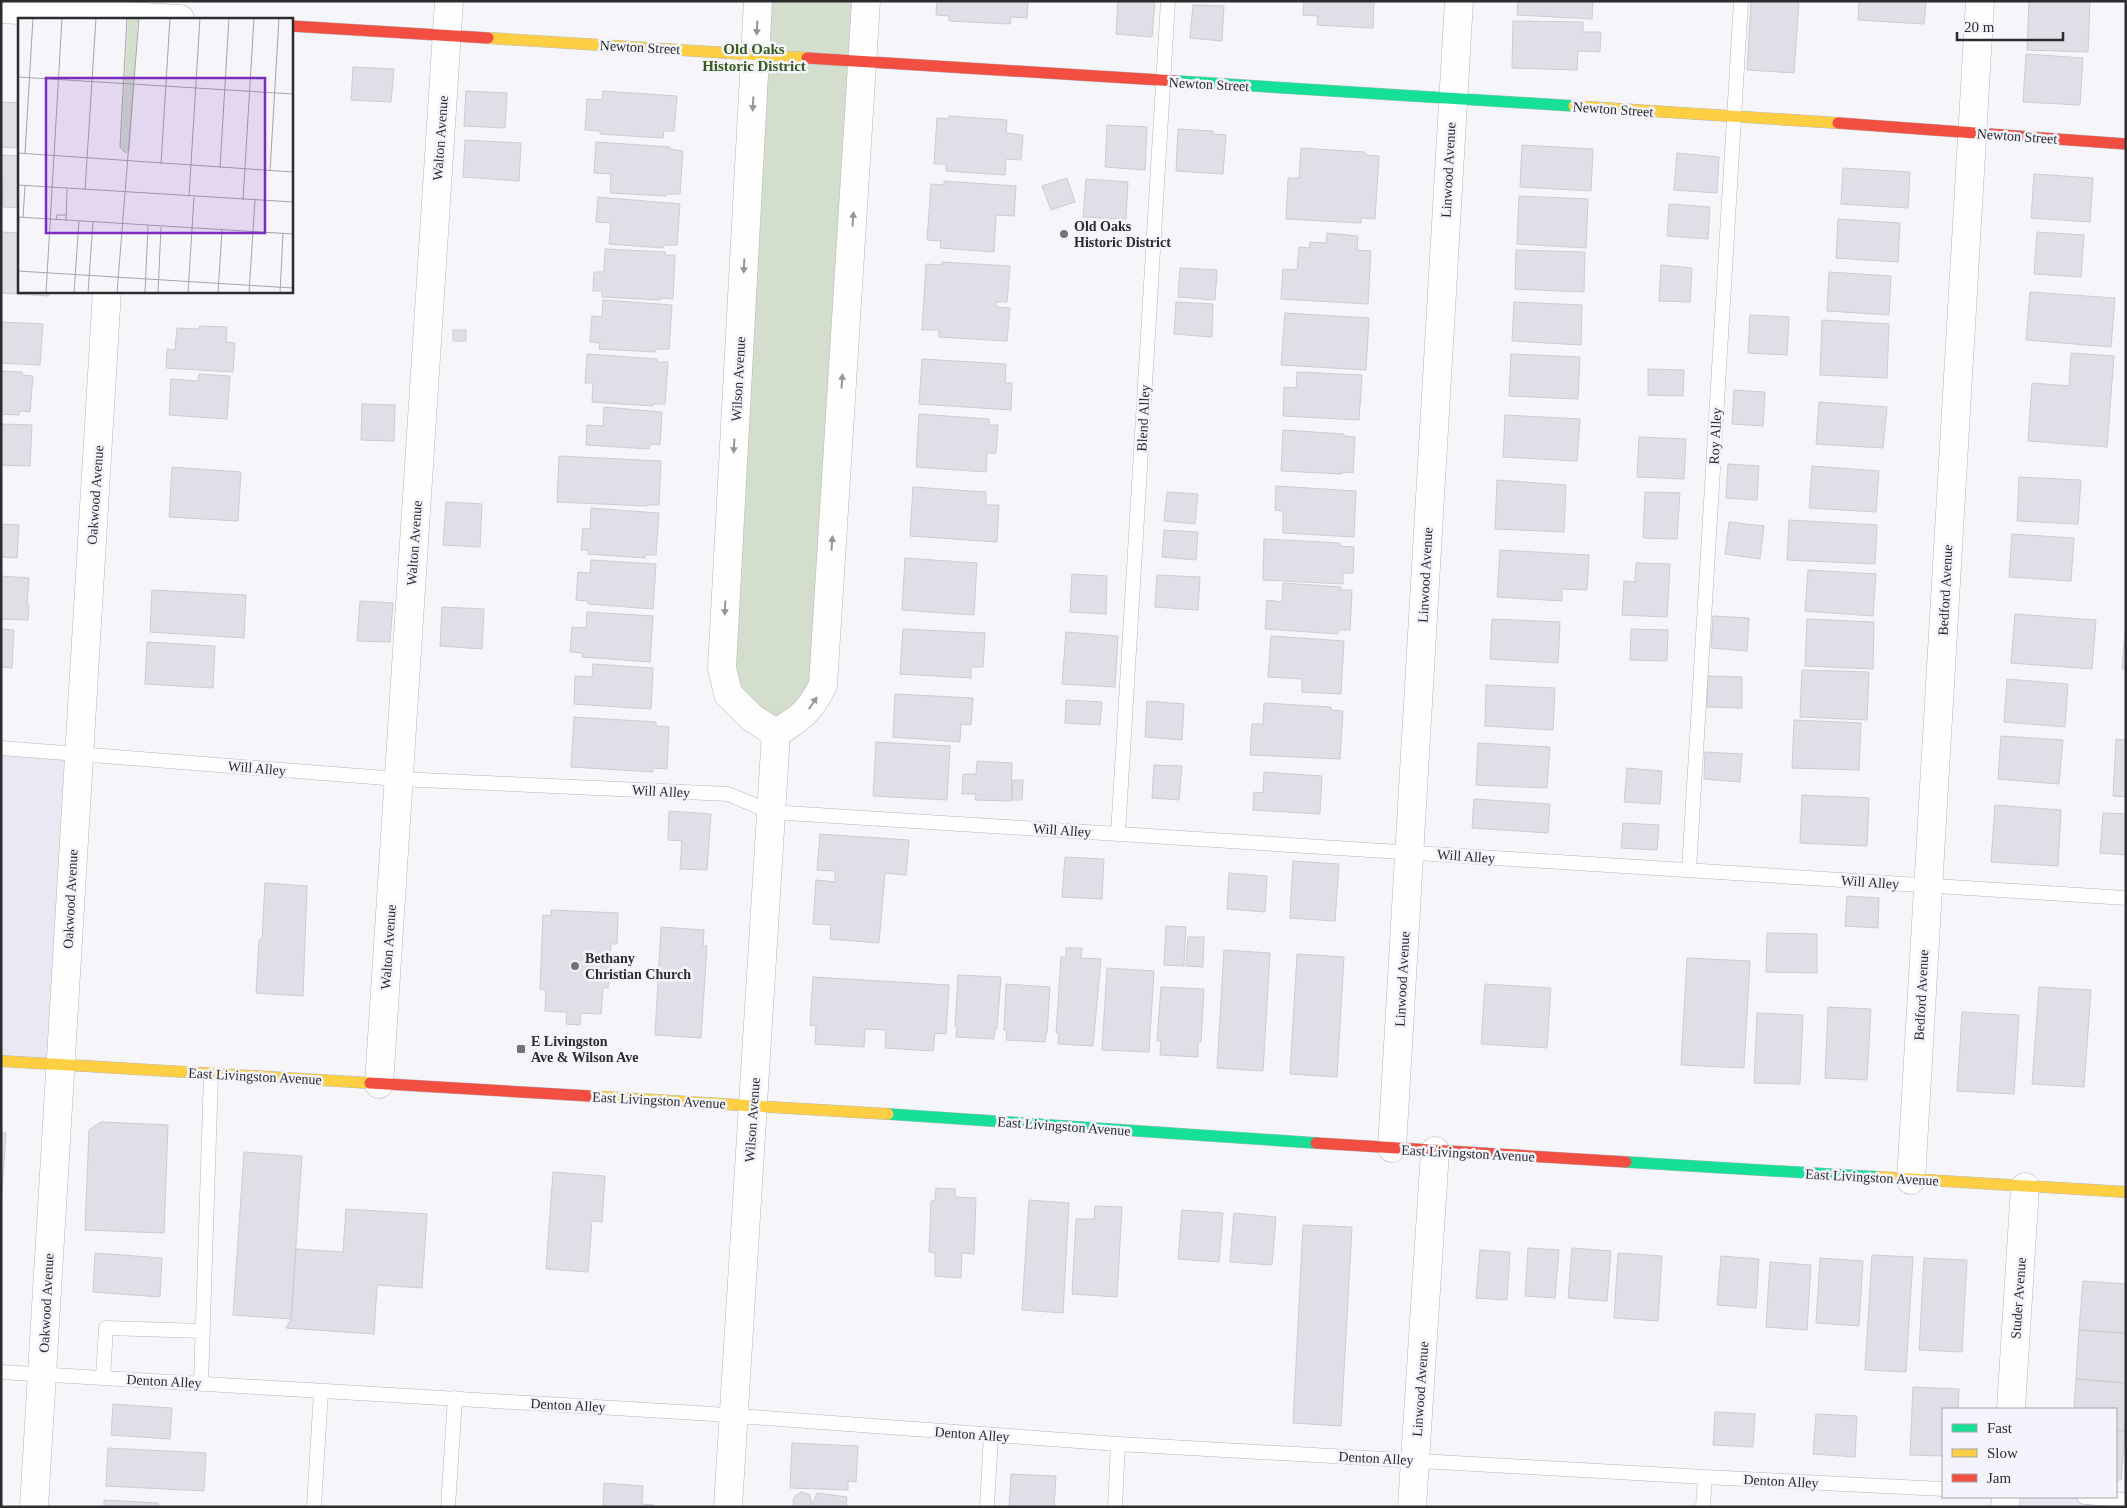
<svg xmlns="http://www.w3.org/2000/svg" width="2127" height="1508" viewBox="0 0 2127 1508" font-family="Georgia,serif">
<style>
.built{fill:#e9e9f3}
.green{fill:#d3decd}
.building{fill:#dfdfe7;stroke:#ccccd0}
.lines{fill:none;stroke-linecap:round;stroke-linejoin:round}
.lane-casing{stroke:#b6b6ba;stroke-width:15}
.street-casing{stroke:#b6b6ba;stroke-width:29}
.fast-casing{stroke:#b6b6ba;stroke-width:12}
.slow-casing{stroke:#b6b6ba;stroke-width:12}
.jam-casing{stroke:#b6b6ba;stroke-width:12}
.lane{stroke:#fefefe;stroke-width:14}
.street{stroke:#fefefe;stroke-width:28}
.fast{stroke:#16e098;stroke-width:11}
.slow{stroke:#ffcf43;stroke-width:11}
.jam{stroke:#f24e42;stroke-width:11}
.oneway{fill:#959596}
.poi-dot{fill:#737376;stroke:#f4f5fc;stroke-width:2}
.labels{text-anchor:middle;stroke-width:5;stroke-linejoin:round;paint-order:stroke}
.street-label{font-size:14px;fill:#2c2c2f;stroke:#f4f5fc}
.poi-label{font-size:14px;font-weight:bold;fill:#2c2c2f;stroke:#f4f5fc;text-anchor:start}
.neighbourhood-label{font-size:15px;font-weight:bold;fill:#375b1b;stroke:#f4f5fc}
.inset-road{fill:none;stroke:#a5a5a9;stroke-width:1}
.view{fill:#7b2cbf;fill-opacity:0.15;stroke:#7b2cbf;stroke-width:2.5}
.inset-edge{fill:none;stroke:#2c2c2f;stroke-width:2.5}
</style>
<rect width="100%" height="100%" fill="#f6f6fa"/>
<path class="built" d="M1,746L74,750L57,1061L1,1058Z
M1998,1497H2116L2126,1507H1998Z"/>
<path class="green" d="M763,1H858L815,690L775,730L755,717L725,667Z"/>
<path class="building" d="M937,1H1028L1027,18L1011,17L1010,24L949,21V16L936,15Z
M1118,1L1155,2L1152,37L1116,34Z
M1304,1H1374L1373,28L1317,25L1318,16L1303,15Z
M1518,1H1593L1592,19L1517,15Z
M1751,1H1799L1794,73L1747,70Z
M1846,1H1926L1924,24L1858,20L1859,2Z
M2029,1H2090L2088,52L2027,50Z
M1193,5L1224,6L1222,41L1190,38Z
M1513,21L1583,22V32H1601L1600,52L1578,51L1577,70L1512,68Z
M2026,54L2083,58L2080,105L2023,102Z
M353,67L394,69L391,102L351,100Z
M466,91L507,93L505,128L464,126Z
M603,91L677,96L674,131H664L663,138L600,134V131L585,130L587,99L602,100Z
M1,102L19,103V148L1,147Z
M949,116L1007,120L1006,133L1023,135L1021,160L1006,159L1005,175L946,171V164H934L937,118L949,119Z
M1107,125L1147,127L1145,170L1105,167Z
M1178,129L1213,131V134L1226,135L1223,174L1176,171Z
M465,140L521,143L519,181L463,177Z
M596,142L670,147V149L683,151L680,194H667L666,196L610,193L611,174L594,173Z
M1522,145L1593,149L1591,191L1520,187Z
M1301,148L1365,152V155L1379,156L1375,219L1361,218V223L1286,219L1288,178H1299Z
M1677,153L1719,157L1717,193L1674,190Z
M1,155L19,156V208L3,207Z
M1843,168L1910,172L1908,208L1841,204Z
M2034,174L2093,178L2090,222L2031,218Z
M1067,178L1075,202L1051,210L1042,186Z
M1086,179L1128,182L1126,219L1083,217Z
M944,181L1016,186L1014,216L996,215L994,252L940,248L941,241L927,240L931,184L944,185Z
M1519,196L1588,199L1586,248L1517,244Z
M598,197L680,204L677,245H664L663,248L609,244L611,223L596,222Z
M1669,204L1710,207L1708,239L1667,236Z
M1838,219L1900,223L1898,262L1836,258Z
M1,232L19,233V291H49V296L1,293Z
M2037,232L2084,235L2081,277L2034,274Z
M1327,233L1358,236L1357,250L1371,251L1368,304L1281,299L1283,269L1297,270L1299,247L1309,248L1310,242L1326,243Z
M605,249L665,252V255H675L673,299L660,298V300L602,297V291H593L594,272H604Z
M1516,250L1585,252L1584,292L1515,289Z
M942,262L1010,266L1007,302H996V307L1010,308L1007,341L939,337V330H922L926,264L942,265Z
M1661,265L1692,268L1690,302L1659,301Z
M1180,268L1217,270L1215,300L1178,297Z
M1829,272L1891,276L1889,315L1827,311Z
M2030,292L2115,298L2111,347L2026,340Z
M603,300L672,305L669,349H656L655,352L599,349L600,343L590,342L592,316L602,317Z
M1176,302L1213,304L1212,337L1174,334Z
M1514,302L1582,305L1581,345L1512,341Z
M1285,313L1369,318L1366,370L1281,365Z
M1750,315L1789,317L1787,355L1748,353Z
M1822,320L1889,324L1887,378L1820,375Z
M1,322L43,324L40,365L1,363Z
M200,326L227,327L226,342L235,343L233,372L166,368L167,349L175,350L177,328L199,329Z
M453,330H466V341H453Z
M2071,353L2114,356L2107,447L2028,441L2032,383L2069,386Z
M587,354L657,359V362H668L665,404H653V406L592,402L593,383H585Z
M1511,354L1580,357L1578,399L1509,396Z
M922,359L1006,364L1005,383H1012L1011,410L919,404Z
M1648,369L1684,370L1683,396L1648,395Z
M1,371L22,372V375L33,376L30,412L20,411L19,415L1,414Z
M1297,372L1362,375L1359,420L1283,416L1284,387L1296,388Z
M199,374L230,376L227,419L169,415L171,379L198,381Z
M1734,390L1765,392L1763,426L1732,424Z
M1819,402L1887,407L1883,448L1816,444Z
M362,404L395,405L394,441L361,440Z
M604,407L662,412L660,445L650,444L649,449L586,445L587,425L603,426Z
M919,414L989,419V425H998L996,453H987L986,472L916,467Z
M1505,415L1580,419L1577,461L1503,457Z
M1,424L32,425L30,466L1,465Z
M1283,430L1344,434V436L1355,437L1353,473L1342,472V474L1281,471Z
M1639,437L1686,439L1684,479L1637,477Z
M559,456L661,461L659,505H647V506L557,502Z
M1728,464L1759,466L1757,500L1726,498Z
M1812,466L1879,471L1876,512L1809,508Z
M172,467L241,472L238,521L169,517Z
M2019,477L2081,480L2078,524L2017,521Z
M1497,480L1566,485L1564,532L1495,529Z
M1276,486L1356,491L1354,537L1283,533V511L1275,510Z
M913,487L986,492V505H999L997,542L910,536Z
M1167,492L1198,494L1195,524L1164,521Z
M1645,492L1680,493L1677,539L1643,538Z
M446,502L482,504L480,547L443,545Z
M591,508L659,513L656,555H645V558L588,554V550H581L583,528L590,529Z
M1789,520L1877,525L1875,564L1787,560Z
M1729,522L1764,526L1760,559L1725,554Z
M1,524L19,525L17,558L1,557Z
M1164,530L1198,532L1196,560L1162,557Z
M2012,534L2074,538L2071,581L2009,577Z
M1264,539L1340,543V546L1354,547L1353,573H1343V584L1263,580Z
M1500,550L1589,555L1587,590L1562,589V601L1497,597Z
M905,558L977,563L974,615L902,610Z
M591,560L656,564L653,609L588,604V601L576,600L578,572L590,573Z
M1636,563L1670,564L1667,617L1622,615L1624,581L1635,582Z
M1808,570L1876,574L1873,616L1805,611Z
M1072,574L1107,576L1106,614L1070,612Z
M1157,575L1200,577L1198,610L1155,607Z
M1,576L29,578L27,604H29L28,620L1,619Z
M1283,583L1341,587L1340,590H1352L1350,630H1338V634L1265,629L1267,600L1282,602Z
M152,590L246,595L244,638L150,632Z
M360,601L393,603L390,642L357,641Z
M442,607L484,609L482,649L440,646Z
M587,612L653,616L650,662L582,657V653L570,652L572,627L586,628Z
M2015,614L2096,620L2092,669L2011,663Z
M1713,616L1749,618L1747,651L1711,648Z
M1492,619L1560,622L1558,663L1490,659Z
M1807,619L1874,622L1873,669L1805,666Z
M2126,621V669H2122Z
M1,629L14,630L12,668L1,667Z
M903,629L985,633L983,667H971V678L900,674Z
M1631,629L1668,630L1667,661L1630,660Z
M1066,632L1118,636L1115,687L1062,684Z
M1271,636L1344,641L1341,694L1302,692V679L1268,677Z
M147,642L215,646L213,688L145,684Z
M593,664L653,668L651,709L574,704L575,676L592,677Z
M1802,670L1869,672L1867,720L1800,717Z
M1708,676L1742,677V708L1707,707Z
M2007,679L2068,684L2065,727L2004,722Z
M1486,685L1555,688L1553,730L1485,726Z
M895,694L973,698L971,725L961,724L960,742L893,737Z
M1066,700L1102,702L1100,725L1065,723Z
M1147,701L1184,704L1182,740L1145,737Z
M1264,703L1331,707V710L1343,711L1340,759L1250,755L1252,724H1263Z
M574,717L656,722V726L669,727L667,769L653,768V772L571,767Z
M1794,720L1861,723L1859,770L1792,768Z
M2001,736L2063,740L2059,784L1998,779Z
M2116,739L2126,740V797L2113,796Z
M876,742L950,746L947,800L873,796Z
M1478,743L1550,747L1547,788L1476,785Z
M1705,752L1742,754L1740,782L1704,779Z
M977,761L1012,763L1011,801L975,800L976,794H962L963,774H976Z
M1154,765L1182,766L1179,800L1152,798Z
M1627,768L1662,771L1660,804L1624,802Z
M1264,772L1322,776L1320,814L1253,810L1254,792L1263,793Z
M1013,780H1023L1022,800H1012Z
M1802,795L1869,798L1867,846L1800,843Z
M1474,799L1550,804L1548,833L1472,828Z
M1995,805L2061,810L2058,866L1991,862Z
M669,811L711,814L707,870L680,869L682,841L668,840Z
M2103,813L2126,814V855L2100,853Z
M1623,823L1659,825L1657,850L1621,848Z
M820,834L909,840L906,875L885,873L879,943L830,939L831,925L813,924L816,880L835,882V871L817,870Z
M1065,857L1104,859L1102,899L1062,897Z
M1293,861L1339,864L1335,921L1290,918Z
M1229,873L1267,876L1265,912L1227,909Z
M265,883L307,886L303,996L256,993L259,940H262Z
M1847,896L1879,898L1878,928L1845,926Z
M551,910L618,913L617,944H611L608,988H603L601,1014L581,1013L580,1025L566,1024L567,1012L545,1011L546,990L540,989L543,915L551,916Z
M1166,926L1186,927L1184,966L1164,965Z
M661,927L704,930L703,946H707L701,1038L655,1035Z
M1767,933L1817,934V973L1766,972Z
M1188,937H1204L1203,967L1186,966Z
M1066,948H1082L1081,958L1101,959L1093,1046L1058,1044L1059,1033H1056L1061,957H1066Z
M1224,950L1270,953L1263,1071L1217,1068Z
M1297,954L1344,957L1337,1077L1290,1074Z
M1687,958L1750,961L1744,1068L1681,1065Z
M1107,968L1154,971L1149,1052L1102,1050Z
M958,975L1001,977L997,1029H995L994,1039L956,1037L957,1026H955Z
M813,977L949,985L946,1034L935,1033L933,1051L885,1048L886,1030L865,1029L864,1047L815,1044L816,1026L810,1025Z
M1006,984L1050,987L1047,1033H1046L1045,1042L1006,1040L1007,1031L1004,1030Z
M1485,984L1551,988L1547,1048L1481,1044Z
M1161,987L1204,989L1201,1042H1198V1057L1160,1055L1161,1041H1157Z
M2039,987L2091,990L2084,1087L2032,1084Z
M1828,1007L1871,1009L1867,1080L1825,1078Z
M1962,1012L2019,1015L2014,1094L1957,1091Z
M1757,1013L1803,1015L1800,1084L1754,1083Z
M101,1122L168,1125L164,1233L85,1230L89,1130Z
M1,1133H6L1,1206Z
M244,1152L302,1156L291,1319L233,1315Z
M553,1172L605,1176L602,1222L592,1221L588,1272L546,1269Z
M936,1188L955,1189V1197L976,1198L974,1254L962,1253L961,1278L935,1276V1253L929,1252L931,1201H935Z
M1029,1200L1069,1203L1063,1313L1022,1310Z
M1095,1206L1122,1207L1117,1297L1072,1294L1076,1219H1094Z
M346,1209L427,1214L422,1288L377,1285L374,1334L286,1328L291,1319L296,1249L343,1252Z
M1182,1210L1223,1213L1219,1262L1178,1259Z
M1234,1213L1276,1217L1272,1265L1230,1262Z
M1303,1225L1352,1227L1341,1426L1293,1423Z
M1528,1248L1559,1250L1555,1298L1525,1296Z
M1572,1248L1611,1251L1607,1301L1568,1298Z
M1480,1250L1510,1252L1507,1300L1476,1298Z
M95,1253L162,1258L160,1297L93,1292Z
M1618,1253L1662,1256L1658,1321L1614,1318Z
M1872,1255L1913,1257L1906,1372L1865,1370Z
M1721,1256L1759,1259L1756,1308L1717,1305Z
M1820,1258L1863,1261L1859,1326L1816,1323Z
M1924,1258L1967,1260L1962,1352L1919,1350Z
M1770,1262L1811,1265L1807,1330L1766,1327Z
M2083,1281L2126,1284V1333L2079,1330Z
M2079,1330L2126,1333V1383L2076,1379Z
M2076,1379L2126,1383L2125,1431L2116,1430V1409H2074Z
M1913,1387L1959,1389L1958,1409H1943V1456L1910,1455Z
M113,1404L172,1408L170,1439L111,1435Z
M1715,1412L1755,1414L1753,1447L1713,1445Z
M1816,1414L1857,1416L1855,1457L1813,1454Z
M2116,1430L2125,1431L2121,1480H2116Z
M792,1443L858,1446L856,1482L848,1481V1490L790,1488Z
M108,1448L206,1453L204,1491L106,1486Z
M1011,1474L1056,1476L1054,1507H1009Z
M604,1483L643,1486L642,1504L654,1505V1507H603Z
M802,1492L810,1495L812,1505L817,1493L847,1497L846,1507H794L793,1499L796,1495Z
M104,1500L158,1503V1507H104Z"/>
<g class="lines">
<defs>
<path id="lane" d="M1,748L398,779L728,794L771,812L2126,898
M1118,834L1168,1
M1689,870L1741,1
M1,1372L698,1413L1118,1444L1705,1477L1943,1489
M103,1378L106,1328L203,1331
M201,1383L211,1074
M2084,1497L2126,1500
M314,1507L321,1391
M448,1507L455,1398
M987,1507L991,1435
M1115,1507L1118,1444
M1703,1507L1705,1477"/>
<path id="street" d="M758,1L722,668L728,694L752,718L776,733
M1,9L180,19
M776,733C801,718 810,711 823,685L866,1
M379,1084L449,1
M1392,1148L1459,1
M1911,1180L1980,1
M2011,1409L2025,1187
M34,1507L107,291
M728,1507L776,733
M1412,1507L1435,1151
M2005,1507L2006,1497"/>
<path id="fast" d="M1176,81L1574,106
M888,1114L1316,1143
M1626,1162L1878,1177"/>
<path id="slow" d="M488,38L807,58
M1574,106L1838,123
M1,1061L370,1083
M590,1096L888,1114
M1878,1177L2126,1192"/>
<path id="jam" d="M291,26L488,38
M807,58L1176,81
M1838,123L2126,144
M370,1083L590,1096
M1316,1143L1626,1162"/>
</defs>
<use href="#lane" class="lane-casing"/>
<use href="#street" class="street-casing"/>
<use href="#fast" class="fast-casing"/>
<use href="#slow" class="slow-casing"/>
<use href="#jam" class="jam-casing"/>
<use href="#lane" class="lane"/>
<use href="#street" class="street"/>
<use href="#fast" class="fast"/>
<use href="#slow" class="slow"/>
<use href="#jam" class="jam"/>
</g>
<defs><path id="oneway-solid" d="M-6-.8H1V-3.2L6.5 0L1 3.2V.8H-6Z" transform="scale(1.25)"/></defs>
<g class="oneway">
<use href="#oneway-solid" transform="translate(757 28) rotate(93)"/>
<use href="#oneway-solid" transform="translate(753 104) rotate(93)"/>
<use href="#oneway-solid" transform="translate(853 219) rotate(-86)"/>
<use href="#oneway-solid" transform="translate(744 266) rotate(93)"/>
<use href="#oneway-solid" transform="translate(842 381) rotate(-86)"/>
<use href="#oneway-solid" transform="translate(734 446) rotate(93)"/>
<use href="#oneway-solid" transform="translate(832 543) rotate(-86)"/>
<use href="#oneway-solid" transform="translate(725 608) rotate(93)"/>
<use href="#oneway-solid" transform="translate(813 703) rotate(-56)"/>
</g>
<g class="poi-dot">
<circle cx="1064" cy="234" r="5"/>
<circle cx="575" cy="966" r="5"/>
<rect x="516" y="1044" width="10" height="10" rx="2.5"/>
</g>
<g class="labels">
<g class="street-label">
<text transform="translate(640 47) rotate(3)" y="5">Newton Street</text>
<text transform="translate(1209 84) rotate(3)" y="5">Newton Street</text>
<text transform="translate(1613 109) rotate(4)" y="5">Newton Street</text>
<text transform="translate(2017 136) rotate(4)" y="5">Newton Street</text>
<text transform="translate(440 138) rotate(-86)" y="5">Walton Avenue</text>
<text transform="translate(1448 170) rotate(-87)" y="5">Linwood Avenue</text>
<text transform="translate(738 379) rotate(-87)" y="5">Wilson Avenue</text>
<text transform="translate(1143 418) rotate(-87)" y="5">Blend Alley</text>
<text transform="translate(1715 436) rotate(-87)" y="5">Roy Alley</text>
<text transform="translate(95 495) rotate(-86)" y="5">Oakwood Avenue</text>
<text transform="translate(414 543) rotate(-86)" y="5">Walton Avenue</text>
<text transform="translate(1425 575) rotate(-87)" y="5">Linwood Avenue</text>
<text transform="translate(1945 590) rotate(-87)" y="5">Bedford Avenue</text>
<text transform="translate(257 768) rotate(5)" y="5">Will Alley</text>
<text transform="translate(661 791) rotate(3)" y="5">Will Alley</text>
<text transform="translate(1062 830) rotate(4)" y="5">Will Alley</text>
<text transform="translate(1466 856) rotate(4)" y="5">Will Alley</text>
<text transform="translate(1870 882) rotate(4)" y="5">Will Alley</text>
<text transform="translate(70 899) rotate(-87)" y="5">Oakwood Avenue</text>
<text transform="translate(388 947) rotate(-86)" y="5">Walton Avenue</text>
<text transform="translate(1402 979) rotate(-87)" y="5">Linwood Avenue</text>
<text transform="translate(1921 995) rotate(-87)" y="5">Bedford Avenue</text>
<text transform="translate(255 1076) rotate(3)" y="5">East Livingston Avenue</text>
<text transform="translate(659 1100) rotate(3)" y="5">East Livingston Avenue</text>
<text transform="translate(752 1120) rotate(-86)" y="5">Wilson Avenue</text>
<text transform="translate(1064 1126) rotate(4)" y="5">East Livingston Avenue</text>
<text transform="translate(1468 1153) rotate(3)" y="5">East Livingston Avenue</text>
<text transform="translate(1872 1177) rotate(3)" y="5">East Livingston Avenue</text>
<text transform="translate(2018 1298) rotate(-86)" y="5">Studer Avenue</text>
<text transform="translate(46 1303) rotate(-87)" y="5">Oakwood Avenue</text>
<text transform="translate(164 1381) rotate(3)" y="5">Denton Alley</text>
<text transform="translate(1420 1389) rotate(-86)" y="5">Linwood Avenue</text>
<text transform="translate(568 1405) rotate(3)" y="5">Denton Alley</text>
<text transform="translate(972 1434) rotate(4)" y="5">Denton Alley</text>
<text transform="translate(1376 1458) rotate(3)" y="5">Denton Alley</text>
<text transform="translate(1781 1481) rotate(3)" y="5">Denton Alley</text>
</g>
<g class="poi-label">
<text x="1074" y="231">Old Oaks<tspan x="1074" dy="16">Historic District</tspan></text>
<text x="585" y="963">Bethany<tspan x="585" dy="16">Christian Church</tspan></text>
<text x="531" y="1046">E Livingston<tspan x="531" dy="16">Ave &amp; Wilson Ave</tspan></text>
</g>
<g class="neighbourhood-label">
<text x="754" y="54">Old Oaks<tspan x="754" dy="17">Historic District</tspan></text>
</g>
</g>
<g transform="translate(18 18)">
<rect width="275" height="275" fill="#f6f6fa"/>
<path d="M110,0H120L112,131L108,135L103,128Z" fill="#d3decd"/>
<path class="inset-road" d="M0,59L275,76M0,135L275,154M7,135L15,0M108,135L102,129L109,0M143,146L152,0M202,150L211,0M252,153L261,0M0,167L275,184M67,172L78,0M171,178L182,0M225,182L236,0M0,199L275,216M5,200L7,168M38,202L39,197H49M48,203L49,171M0,226L1,199M0,253L275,270M28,275L44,0M56,275L61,203M70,275L75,204M99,275L121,0M127,275L130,208M140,275L143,209M170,275L176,179M200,275L204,212M231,275L237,182M262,275L265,216"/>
<path class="view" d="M28,60H247V215H28Z"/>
<rect width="275" height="275" class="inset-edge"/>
</g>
<rect width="2127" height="1508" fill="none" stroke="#2c2c2f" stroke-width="5"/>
<rect x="1942" y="1408" width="175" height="90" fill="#f4f5fc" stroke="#a4a5aa"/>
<rect x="1952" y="1424" width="25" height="8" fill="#16e098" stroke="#a4a5aa"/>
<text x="1987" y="1433" font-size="15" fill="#2c2c2f">Fast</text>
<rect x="1952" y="1449" width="25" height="8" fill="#ffcf43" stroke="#a4a5aa"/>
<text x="1987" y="1458" font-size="15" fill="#2c2c2f">Slow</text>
<rect x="1952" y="1474" width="25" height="8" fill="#f24e42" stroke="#a4a5aa"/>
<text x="1987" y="1483" font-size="15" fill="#2c2c2f">Jam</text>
<path d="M1957 32v8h106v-8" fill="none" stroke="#2c2c2f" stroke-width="2.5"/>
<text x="1964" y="32" font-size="15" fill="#2c2c2f" stroke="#f4f5fc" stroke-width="4" paint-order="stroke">20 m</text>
</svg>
